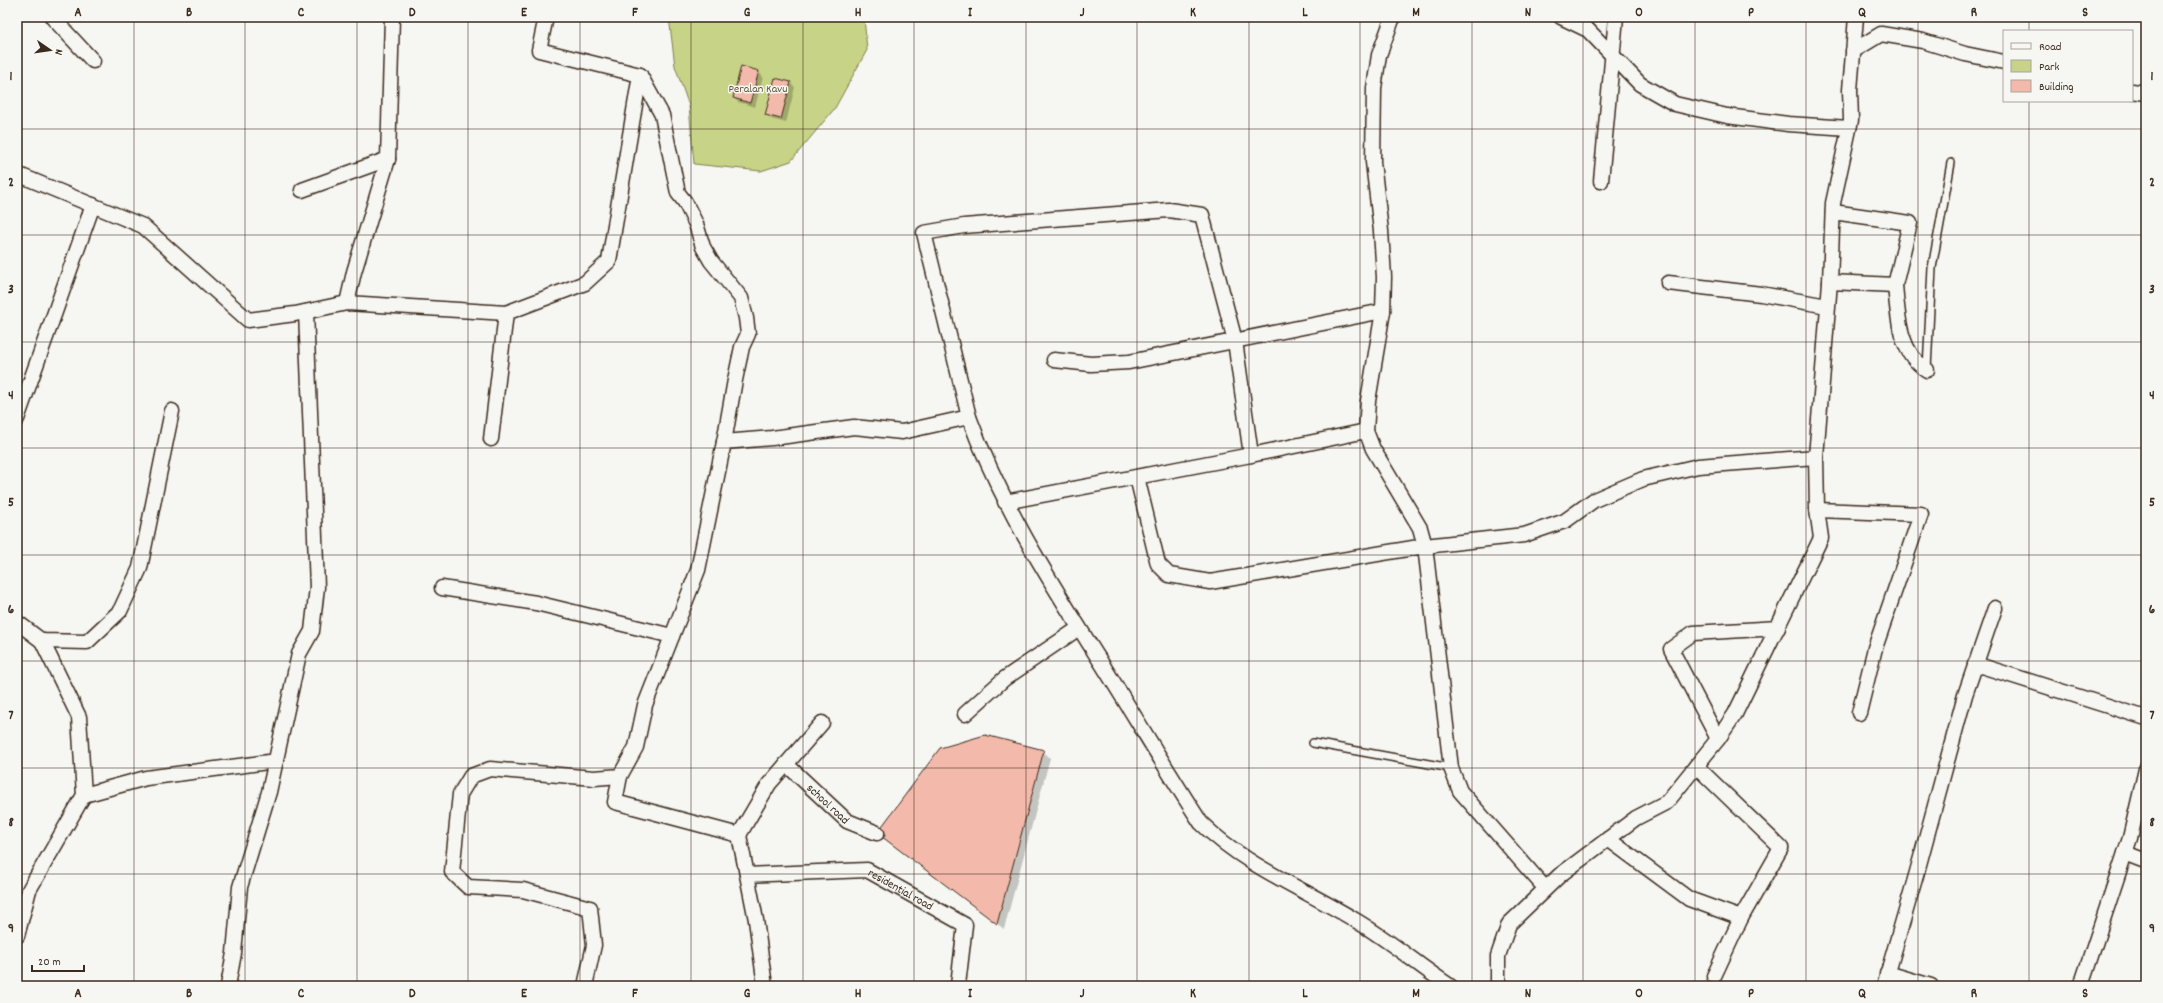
<svg xmlns="http://www.w3.org/2000/svg" width="2163" height="1003" viewBox="0 0 2163 1003" font-family="Dekko,sans-serif">
<style>
.green{fill:#c7d386;stroke:#817e52}
.shadow{fill:#0003}
.building{fill:#f3baab;stroke:#3b2a1e}
.lines{fill:none;stroke-linecap:round;stroke-linejoin:round}
.lane-casing{stroke:#3b2a1e;stroke-width:10}
.street-casing{stroke:#3b2a1e;stroke-width:17}
.lane{stroke:#f6f6f2;stroke-width:7}
.street{stroke:#f6f6f2;stroke-width:14}
.grid{fill:none;stroke:#3b2a1e;stroke-width:1;stroke-opacity:0.55}
.labels{text-anchor:middle;stroke-width:3;stroke-linejoin:round;paint-order:stroke}
.park-label{font-size:12px;fill:#5e5438;stroke:#f6f6f2}
.street-label{font-size:12px;fill:#3b2a1e;stroke:#f6f6f2}
.neatline{fill:none;stroke:#3b2a1e;stroke-width:1.5}
.grid-label{font-size:13px;text-anchor:middle;font-weight:bold;fill:#3b2a1e}
</style>
<rect width="100%" height="100%" fill="#f6f6f2"/>
<filter id="ink" filterUnits="userSpaceOnUse"><feTurbulence type="fractalNoise" baseFrequency=".025" numOctaves="2"/><feDisplacementMap in="SourceGraphic" scale="8" xChannelSelector="R" yChannelSelector="G"/><feConvolveMatrix kernelMatrix="1 2 1 2 8 2 1 2 1" color-interpolation-filters="sRGB"/></filter>
<g filter="url(#ink)">
<path class="green" d="M669,17H864L867,50L835,108L791,161L761,171L694,164L689,106L675,66Z"/>
<path class="shadow" d="M759,72L763,77L755,107L738,102L734,98Z
M790,83L795,87L786,123L771,119L767,114Z
M1043,751L1050,758L1004,929L878,833Z"/>
<path class="building" d="M741,66L759,71L750,103L733,98Z
M775,78L791,82L781,119L765,115Z
M985,735L1044,750L997,924L877,833L940,748Z"/>
<g class="lines">
<defs>
<path id="lane" d="M1927,369L1932,268L1951,163
M1313,743L1451,768"/>
<g id="street">
<path d="M52,17L93,61"/>
<path d="M546,17L539,50L640,75L662,115L678,193L685,202L696,224L703,247L711,261L741,298L746,318L748,334L742,347L735,380L724,442"/>
<path d="M1393,17L1379,55L1374,88L1373,162L1381,231L1384,277L1383,311L1368,401L1366,431L1373,449L1420,528L1425,546L1451,768L1460,791L1545,888"/>
<path d="M1561,17L1588,30L1640,84L1675,104L1727,116L1788,124L1849,128"/>
<path d="M1853,51L1881,34L1923,41L1965,54L2004,62"/>
<path d="M2132,91L2146,93"/>
<path d="M17,174L143,226L248,320L295,314L347,303L506,313L585,283L609,261L640,75"/>
<path d="M1601,181L1616,17"/>
<path d="M302,190L388,159L392,17"/>
<path d="M1830,282L1895,285L1910,223L1833,212"/>
<path d="M1668,283L1761,294L1827,306"/>
<path d="M1895,285C1898,315 1898,352 1927,370"/>
<path d="M347,303L354,272L388,159"/>
<path d="M1054,360L1091,364L1129,362L1383,311"/>
<path d="M969,417L924,233L964,226L1169,210L1202,215L1235,341L1251,455L1366,431"/>
<path d="M17,419L93,205"/>
<path d="M491,439L506,313"/>
<path d="M1137,477L1158,564L1169,575L1210,582L1425,546L1524,535L1565,521L1594,500L1643,479L1698,466L1816,457"/>
<path d="M1005,502L1251,455"/>
<path d="M1817,510L1921,514L1875,648L1859,713"/>
<path d="M442,588L536,603L672,636"/>
<path d="M17,622L42,641L87,642L120,611L140,568L172,411"/>
<path d="M1975,664L2146,718"/>
<path d="M965,714L1004,679L1079,628"/>
<path d="M1718,739L1671,649L1693,633L1778,628"/>
<path id="s1" d="M786,764L847,821L877,833"/>
<path d="M620,776L615,802L739,835L756,920L765,986"/>
<path d="M84,795L146,778L276,761"/>
<path d="M739,835L769,784L822,723"/>
<path d="M1608,839L1689,899L1741,918L1781,848L1696,766"/>
<path d="M2125,853L2146,861"/>
<path id="s2" d="M747,875L867,870L965,925L958,985L957,986"/>
<path d="M17,936L29,890L84,795L79,717L42,641"/>
<path d="M1887,973L1931,986"/>
<path d="M1714,976L1741,918"/>
<path d="M228,986L234,953L240,887L269,792L299,654L312,631L317,587L306,312"/>
<path d="M585,986L594,945L590,908L523,890L468,887L452,872L460,794L471,776L490,769L594,778L620,776L636,747L645,705L698,570L724,442L772,438L854,427L902,432L969,417C1001,504 1048,578 1097,656C1132,711 1165,768 1201,823C1245,866 1302,888 1355,920C1389,940 1418,965 1450,986"/>
<path d="M1498,986V956L1509,924L1560,875L1636,818L1667,802L1718,739L1735,714L1821,538L1817,510L1816,457L1830,282L1833,203L1851,120L1850,90L1856,17"/>
<path d="M1884,986L1917,872L1965,695L1995,608"/>
<path d="M2081,986L2130,838L2146,769"/>
</g>
</defs>
<use href="#lane" class="lane-casing"/>
<use href="#street" class="street-casing"/>
<use href="#lane" class="lane"/>
<use href="#street" class="street"/>
</g>
</g>
<path class="grid" d="M134,17V986M245,17V986M357,17V986M468,17V986M580,17V986M691,17V986M803,17V986M914,17V986M1026,17V986M1137,17V986M1249,17V986M1360,17V986M1472,17V986M1583,17V986M1695,17V986M1806,17V986M1918,17V986M2029,17V31M2029,101V986M17,129H2146M17,235H2146M17,342H2146M17,448H2146M17,555H2146M17,661H2146M17,768H2146M17,874H2146"/>
<g class="labels">
<g class="park-label">
<text x="758" y="92">Peralan Kavu</text>
</g>
<g class="street-label">
<text dy="4" stroke="none"><textPath href="#s1" startOffset="58">school road</textPath></text>
<text dy="4" stroke="none"><textPath href="#s2" startOffset="159">residential road</textPath></text>
</g>
</g>
<rect width="2163" height="1003" fill="none" stroke="#f6f6f2" stroke-width="44"/>
<rect x="2003" y="30" width="130" height="72" fill="#f6f6f2" stroke="#aba49d"/>
<rect x="2011" y="43" width="20" height="6" fill="#f6f6f2" stroke="#aba49d"/>
<text x="2039" y="50" font-size="12" fill="#3b2a1e">Road</text>
<rect x="2011" y="60" width="20" height="12" fill="#c7d386" stroke="#aba49d"/>
<text x="2039" y="70" font-size="12" fill="#3b2a1e">Park</text>
<rect x="2011" y="80" width="20" height="12" fill="#f3baab" stroke="#aba49d"/>
<text x="2039" y="90" font-size="12" fill="#3b2a1e">Building</text>
<g transform="translate(50 50) rotate(103)" stroke="#f6f6f2" stroke-width="3" paint-order="stroke">
<path d="M0-3L7 15L0 10L-7 15Z" fill="#3b2a1e"/>
<text y="-6" font-size="11" font-weight="bold" text-anchor="middle" fill="#3b2a1e">N</text>
</g>
<path d="M32 965v6h52v-6" fill="none" stroke="#3b2a1e" stroke-width="2"/>
<text x="38" y="965" font-size="12" fill="#3b2a1e" stroke="#f6f6f2" stroke-width="3" paint-order="stroke">20 m</text>
<rect x="22" y="22" width="2119" height="959" class="neatline"/>
<g class="grid-label">
<text x="78" y="16">A</text>
<text x="189" y="16">B</text>
<text x="301" y="16">C</text>
<text x="412" y="16">D</text>
<text x="524" y="16">E</text>
<text x="635" y="16">F</text>
<text x="747" y="16">G</text>
<text x="858" y="16">H</text>
<text x="970" y="16">I</text>
<text x="1082" y="16">J</text>
<text x="1193" y="16">K</text>
<text x="1305" y="16">L</text>
<text x="1416" y="16">M</text>
<text x="1528" y="16">N</text>
<text x="1639" y="16">O</text>
<text x="1751" y="16">P</text>
<text x="1862" y="16">Q</text>
<text x="1974" y="16">R</text>
<text x="2085" y="16">S</text>
<text x="11" y="80">1</text>
<text x="2152" y="80">1</text>
<text x="11" y="186">2</text>
<text x="2152" y="186">2</text>
<text x="11" y="293">3</text>
<text x="2152" y="293">3</text>
<text x="11" y="399">4</text>
<text x="2152" y="399">4</text>
<text x="11" y="506">5</text>
<text x="2152" y="506">5</text>
<text x="11" y="613">6</text>
<text x="2152" y="613">6</text>
<text x="11" y="719">7</text>
<text x="2152" y="719">7</text>
<text x="11" y="826">8</text>
<text x="2152" y="826">8</text>
<text x="11" y="932">9</text>
<text x="2152" y="932">9</text>
<text x="78" y="997">A</text>
<text x="189" y="997">B</text>
<text x="301" y="997">C</text>
<text x="412" y="997">D</text>
<text x="524" y="997">E</text>
<text x="635" y="997">F</text>
<text x="747" y="997">G</text>
<text x="858" y="997">H</text>
<text x="970" y="997">I</text>
<text x="1082" y="997">J</text>
<text x="1193" y="997">K</text>
<text x="1305" y="997">L</text>
<text x="1416" y="997">M</text>
<text x="1528" y="997">N</text>
<text x="1639" y="997">O</text>
<text x="1751" y="997">P</text>
<text x="1862" y="997">Q</text>
<text x="1974" y="997">R</text>
<text x="2085" y="997">S</text>
</g>
</svg>
